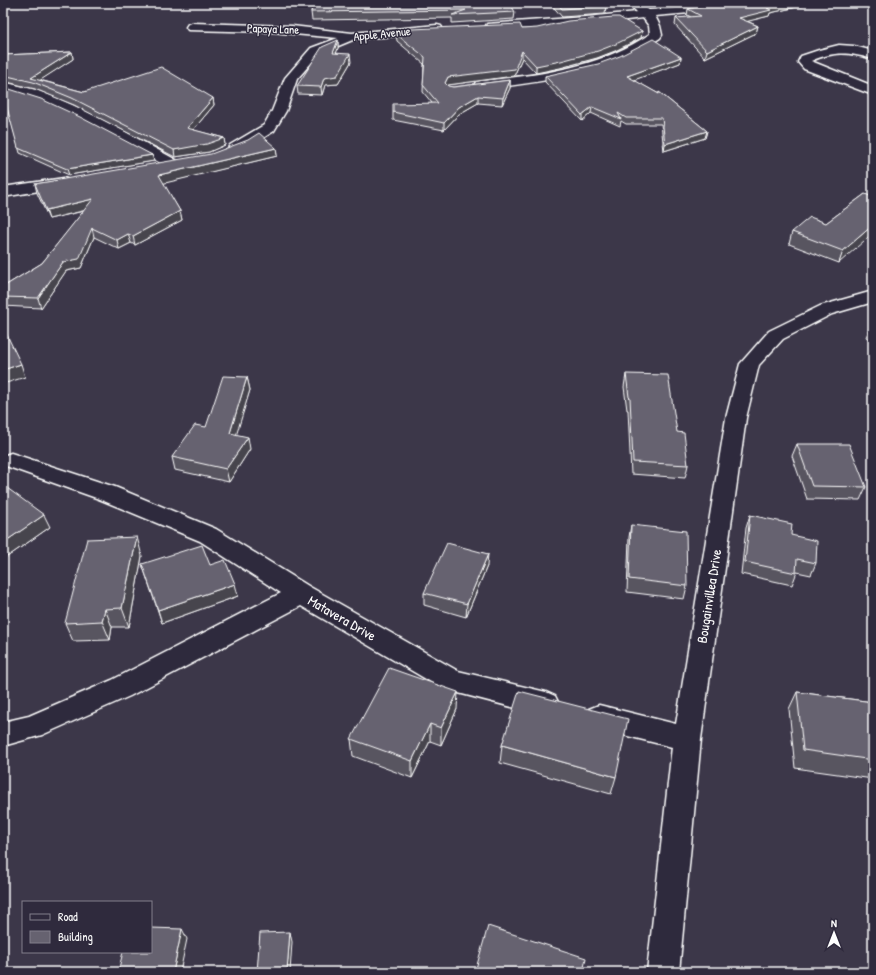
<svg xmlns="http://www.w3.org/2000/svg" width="876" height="975" viewBox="0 0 876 975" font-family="'Patrick Hand',sans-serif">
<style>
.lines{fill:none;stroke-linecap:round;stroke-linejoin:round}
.minor-casing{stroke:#fff;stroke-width:3}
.minor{fill:#2f2a3d;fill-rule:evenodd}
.wall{fill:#585460;stroke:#fff}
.shaded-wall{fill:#47454e;stroke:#fff}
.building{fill:#666270;stroke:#fff}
.labels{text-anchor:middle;stroke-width:3;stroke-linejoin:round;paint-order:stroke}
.far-street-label{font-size:12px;fill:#fff;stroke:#2f2a3d}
.street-label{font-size:14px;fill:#fff;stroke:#2f2a3d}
</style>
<rect width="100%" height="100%" fill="#3c3749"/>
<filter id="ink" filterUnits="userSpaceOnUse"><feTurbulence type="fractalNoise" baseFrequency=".025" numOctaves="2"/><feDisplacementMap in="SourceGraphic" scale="8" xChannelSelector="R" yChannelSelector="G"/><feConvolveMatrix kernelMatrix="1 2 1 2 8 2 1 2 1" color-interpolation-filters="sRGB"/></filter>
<g filter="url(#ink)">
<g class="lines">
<defs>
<path id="minor" d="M639,3L649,10L690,7L705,3H726L724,5L690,13L655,16L660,26L662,35L660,38C607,74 544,82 481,89L476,88L474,85L476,82L481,81C540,75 599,68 650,34L649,26L643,18L586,25L491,31L487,30L485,27L487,24L586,17L637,12L631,6L633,4Z
M192,23L292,26L352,33L437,25L441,26L443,29L441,32L437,33L355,39L319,54L297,79L286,111L274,131L249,147L235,152L230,151L228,148L230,145L264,125L272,111L285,78L311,48L338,38L272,32L188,30L186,27L188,24Z
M839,45L854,46L873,51V59C847,52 835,51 811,61L873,86V95L804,69L798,62L801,56L819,50Z
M3,82C14,85 25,87 36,90C86,108 132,136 178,161L180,164L178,167L173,168L168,167C115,138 62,105 3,90Z
M64,178L69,180L72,183L69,186L3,197V187Z
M873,291V302L832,314L783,339L759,365L746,418L701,739L679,972H647L672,747L599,729L589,725L585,717L589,709L599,705L676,724L726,418L740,364L769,331L820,306Z
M11,453L115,487L216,529L310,587L458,671L546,692L555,696L559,704L555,712L546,716L443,689L301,606L130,696L42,735L3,746V722L29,716L112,680L281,593L200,541L99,499L3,465V456Z"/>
</defs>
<use href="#minor" class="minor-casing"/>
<use href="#minor" class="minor"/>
</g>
<path class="wall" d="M313,3L515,12L514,19L452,23V18L312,20L311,12Z
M550,3H603L606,6L605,14L562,17Z
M669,3H699L690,6L674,7Z
M714,3H815L770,13L769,16L747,21L758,26L756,33L705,58L675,25L676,18L691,17L687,15L688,9Z
M522,29L642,31L641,38L615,51L597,58L560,68L536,73L522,58L514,76L448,85L447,86H448L453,87L510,80V88L502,105L478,103L459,114L444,130L393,120V112L432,103L423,92L424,64L397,41L396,34Z
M3,38L4,43V55L72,52L73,59L40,80L84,92L213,98L214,105L193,130L224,138L225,145L209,152L175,157L74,105L35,89L3,81Z
M338,40V48L336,53L351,62L338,84L325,85L322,95L298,94L297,86Z
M681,57L680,63L633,80L659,94V92L707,131L705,138L664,151L661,124H626L621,121L620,126L591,113L582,121L545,82V76Z
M3,93L152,155L154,161L69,175L20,153Z
M276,148L277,156L163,183L180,211L182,220L135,245L131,243L119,249L94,237L81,268L66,271L41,308L3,306V287L42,263L84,211L49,219L37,193L35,184Z
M865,194L839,263L789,244L792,232L826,223Z
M873,323V342L866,337L871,324Z
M626,374L677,432L688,465L685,478L631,474L628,410H627L624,387Z
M247,377L250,390L236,434L250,449L229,482L175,470L172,457L206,427Z
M797,444L866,487L860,500L807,499L792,456Z
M3,485L50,527L7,557L3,554Z
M750,515L791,535L816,563L811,575L797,572L792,585L741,574L746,528Z
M631,525L687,586L684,599L627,592L629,537Z
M142,556L129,627H112L110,640L73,641L65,623Z
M142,564L210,565L238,596L162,623Z
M487,566L466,617L424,605V593Z
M797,692L873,702V779L795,768L789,709Z
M457,709L441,745L430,741L412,778L353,756L351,739Z
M502,745L616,777L611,794L500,763Z"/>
<path class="shaded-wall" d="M690,3H699L690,6Z
M789,3H815L770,13L769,16L737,24L739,18L767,8Z
M3,11L5,16L3,18Z
M758,26L756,33L705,58L707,51Z
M642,31L641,38L615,51L597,58L560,68L536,73V66Z
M3,38L4,43V62L3,60Z
M338,40V48L334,60L333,53Z
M522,51V58L514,76L448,85L445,90V83L448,77Z
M72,52L73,59L36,83L31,78Z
M350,54L351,62L338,84L325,85L322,95L321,87L324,78Z
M681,57L680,63L626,83L627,76Z
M510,80V88L502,105L503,98Z
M478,96V103L459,114L444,130V123L459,107Z
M213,98L214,105L188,136L187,128Z
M592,107L591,113L582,121V115Z
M707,131L705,138L664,151L665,144Z
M224,138L225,145L209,152L175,157L174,150Z
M276,148L277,156L161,184L159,175Z
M152,155L154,161L69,175L67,169Z
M93,199L95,208L49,219L46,210Z
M180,211L182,220L135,245L133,236Z
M873,225V233L839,263L843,251Z
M92,228L94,237L81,268L66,271L41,308L38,298L63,262Z
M128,234L131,243L119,249L117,240Z
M21,364L25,377L3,384V370Z
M247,377L250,390L233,446L230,433Z
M248,437L250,449L229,482L226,469Z
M44,515L50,527L7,557L3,548V543Z
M137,537L142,556L129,627L122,608Z
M488,554L487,566L466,617L467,604Z
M235,584L238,596L162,623L158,610Z
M105,609L112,627L110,640L102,621Z
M458,692L457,709L441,745V728Z
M430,724V741L412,778V761Z
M182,929L187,939L180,972H173Z
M290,932L292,942L290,972H287Z"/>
<path class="building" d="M313,3H510L515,12L452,15L466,10L311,12Z
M557,3H603L606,6L562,9Z
M714,3H789L767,8L771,10L739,18L758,26L707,51L676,18L701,16L688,9Z
M614,17H619L642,31L616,44L598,51L561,61L536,66L522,51L515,69L448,77L445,83L448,86L453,87L510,80L503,98L478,96L459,107L444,123L393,112V104L438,103L423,85L425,57L396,34L412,29L520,24L522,29L537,28L568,21Z
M653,39L681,57L627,76L659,94V92L707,131L665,144L662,118H626L618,113L621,119L592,107L582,115L545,76L598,64L620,56Z
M338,40L333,53L350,54L337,76L324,78L321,87L297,86L322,47Z
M72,52L31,78L84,92L161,67L213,98L187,128L224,138L207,144L174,150L72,98L33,82L3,75V55Z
M3,87L41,99L80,117L152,155L67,169L18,148L3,93Z
M259,133L276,148L159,175L180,211L133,236L128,234L117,240L92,228L79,259L63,262L38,298L3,297V287L42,263L93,199L46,210L35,184L211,154L248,140Z
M865,194L873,197V225L843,251L792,232L810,217L826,223Z
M6,333L21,364L3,370V334Z
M626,374L668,375L677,432L684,433L688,465L633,462L630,398L629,397Z
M223,376L247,377L230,433L248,437L226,469L172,457L195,425L206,427Z
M797,444H849L866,487L812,486Z
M3,485L44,515L3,543Z
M750,515L792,524L791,535L817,541L816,563L797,559L796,573L745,562Z
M631,525L686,531L687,586L629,579Z
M137,537L122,608L105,609L102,621L65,623L87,539Z
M447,543L488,554L467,604L424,593Z
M202,545L210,565L225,560L235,584L158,610L142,564Z
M389,668L458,692L441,728L430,724L412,761L351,739Z
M519,691L628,719L616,777L502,745Z
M797,692L873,702V760L803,750Z
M488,926L586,958L583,972H475Z
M151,928L182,929L173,972H118L123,952H151Z
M290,932L287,972H257L260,933Z"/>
</g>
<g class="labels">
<g class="far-street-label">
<text transform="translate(273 29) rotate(2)" y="4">Papaya Lane</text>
<text transform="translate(382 34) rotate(-6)" y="4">Apple Avenue</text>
</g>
<g class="street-label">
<text transform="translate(709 596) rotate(-81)" y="5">Bougainvillea Drive</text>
<text transform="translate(342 618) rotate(30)" y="5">Matavera Drive</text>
</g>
</g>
<rect width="876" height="975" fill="none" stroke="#2f2a3d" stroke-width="16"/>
<rect x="8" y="8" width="860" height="959" fill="none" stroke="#fff" stroke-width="1.5" filter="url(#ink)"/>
<rect x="22" y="901" width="130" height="52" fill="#2f2a3d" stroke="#827f8b"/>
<rect x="30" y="914" width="20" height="6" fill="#2f2a3d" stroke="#827f8b"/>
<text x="58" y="921" font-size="12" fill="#ffffff">Road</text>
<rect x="30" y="931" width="20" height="12" fill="#666270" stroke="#827f8b"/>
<text x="58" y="941" font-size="12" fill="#ffffff">Building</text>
<g transform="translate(834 933)" stroke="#2f2a3d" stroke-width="3" paint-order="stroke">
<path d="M0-3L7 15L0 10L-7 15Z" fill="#ffffff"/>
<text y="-6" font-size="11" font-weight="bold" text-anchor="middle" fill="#ffffff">N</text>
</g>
</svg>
